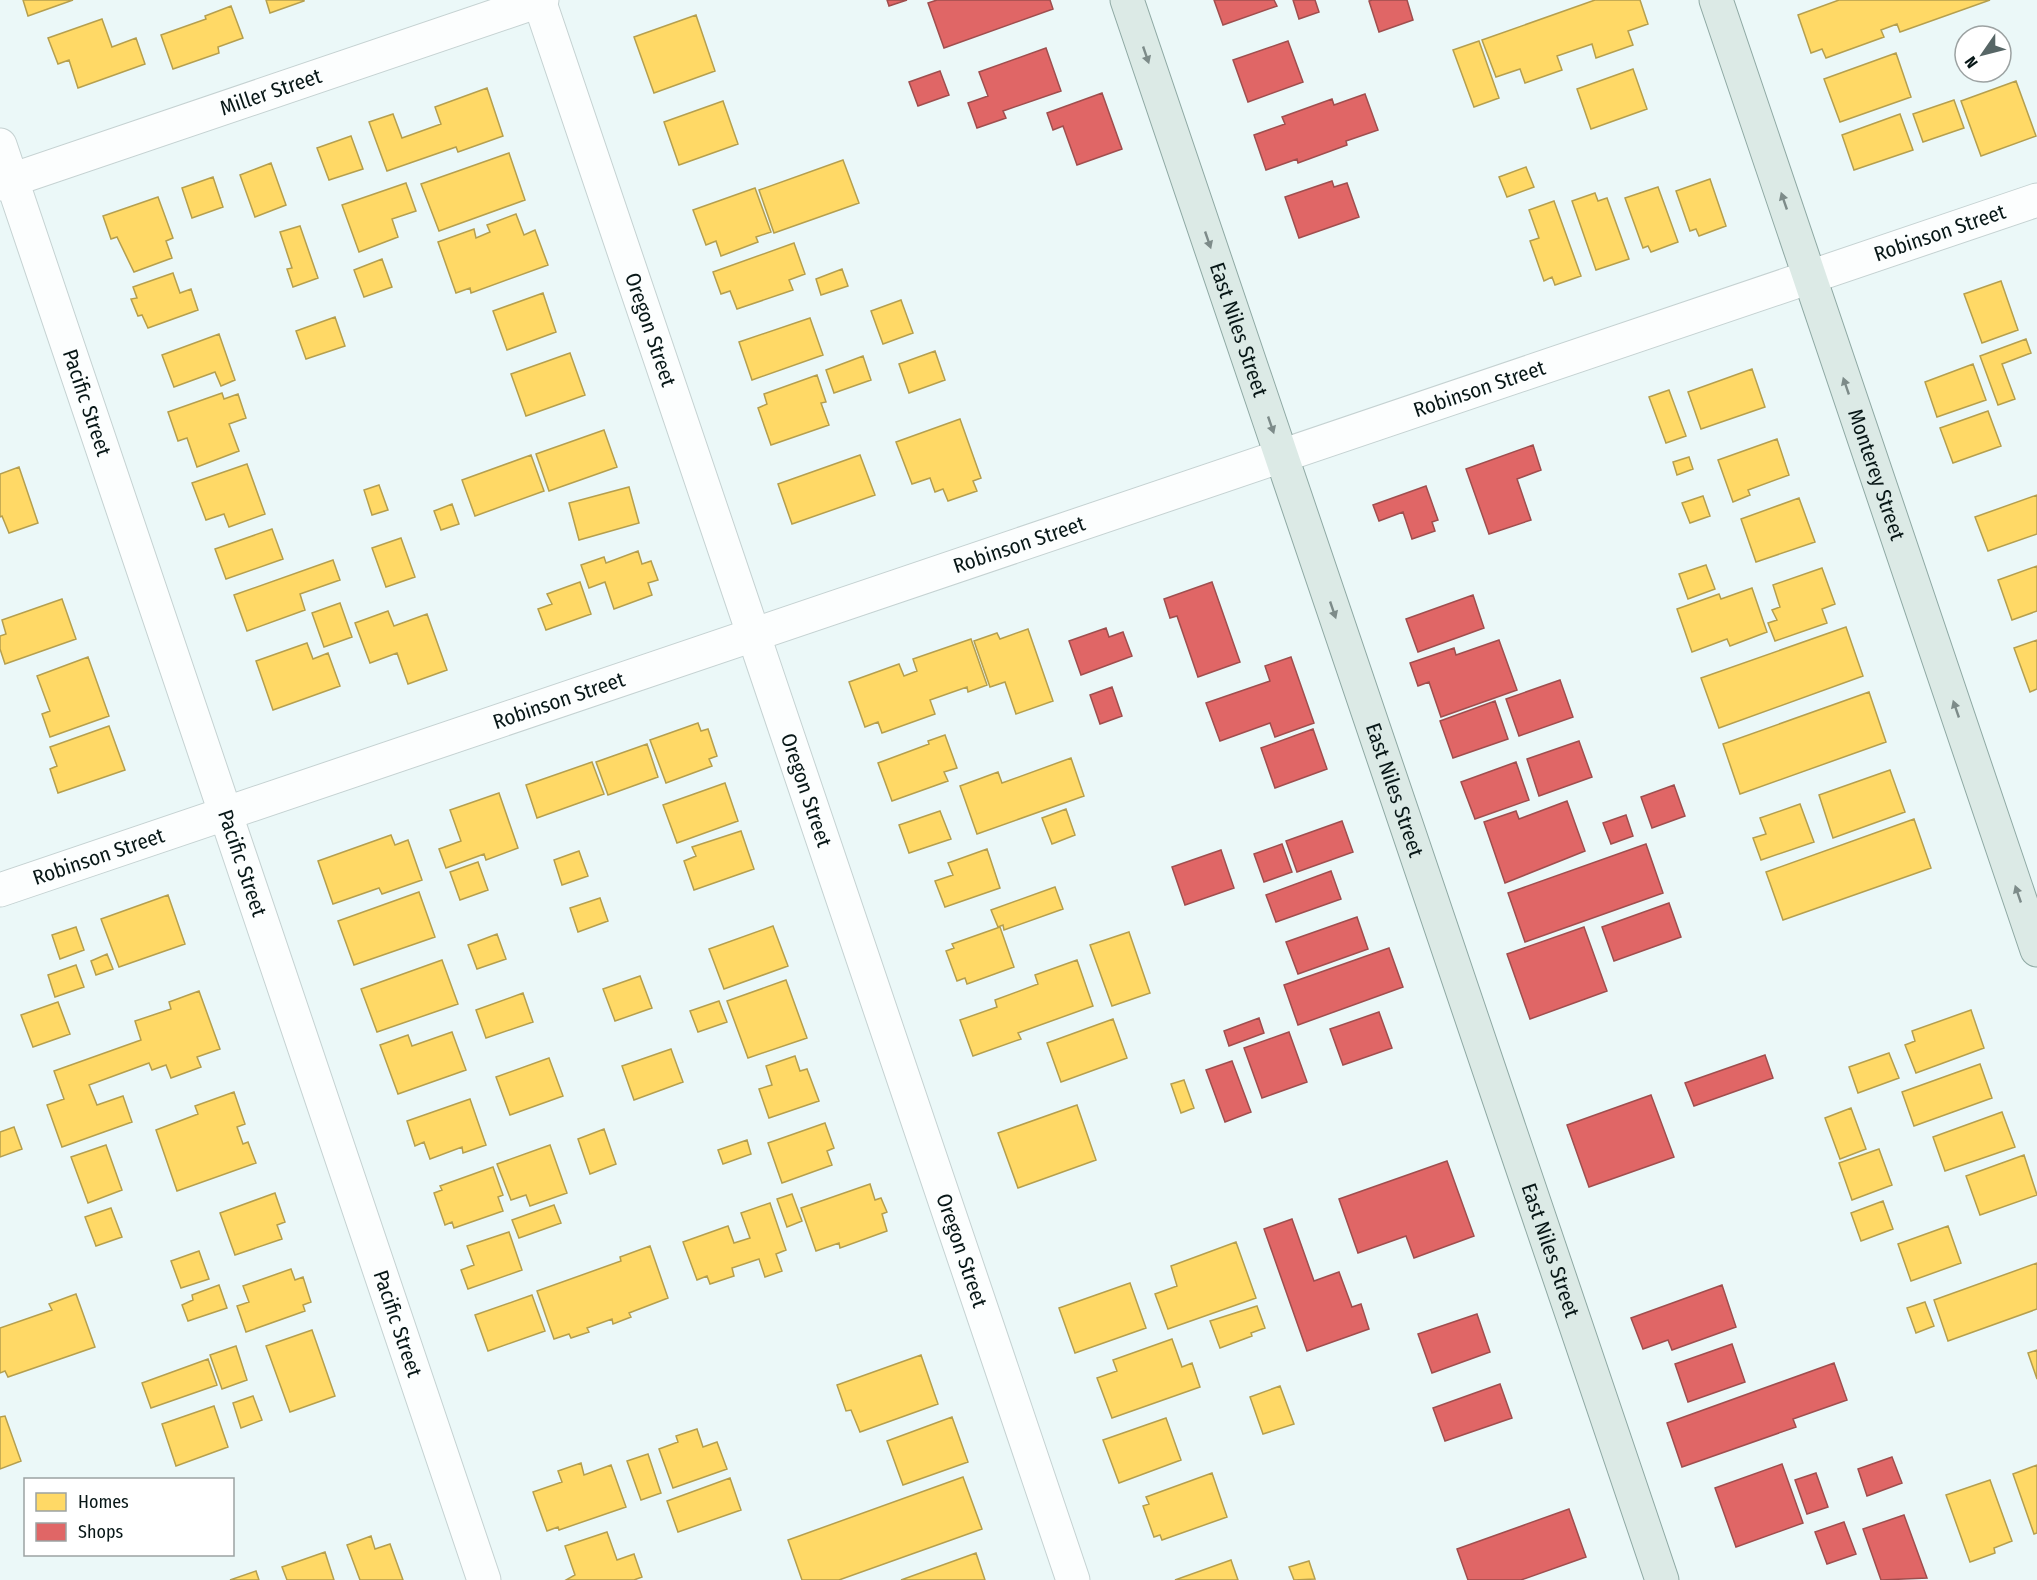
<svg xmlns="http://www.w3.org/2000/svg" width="2037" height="1580" viewBox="0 0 2037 1580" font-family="'Fira Sans Condensed',sans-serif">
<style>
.homes{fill:#ffd966;stroke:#b59f4e;stroke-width:1.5}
.shops{fill:#e06666;stroke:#9f4e4e;stroke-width:1.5}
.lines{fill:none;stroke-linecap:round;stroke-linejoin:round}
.minor-casing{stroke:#c5d2d2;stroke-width:35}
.major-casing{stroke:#8fa9a4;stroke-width:35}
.minor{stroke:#fcfefe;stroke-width:33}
.major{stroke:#dceae6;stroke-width:33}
.oneway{fill:#7d8b89}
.labels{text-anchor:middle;stroke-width:6;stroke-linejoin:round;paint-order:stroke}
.street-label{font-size:21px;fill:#081717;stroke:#fff}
</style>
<rect width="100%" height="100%" fill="#ebf8f8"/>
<path class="homes" d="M23,0H73L28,16Z
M266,0H304V1L270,13Z
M1595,0H1640L1648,24L1628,31L1633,45L1596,58L1592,44L1557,56L1562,70L1525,83L1520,69L1496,77L1482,40Z
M1839,0H1990L1900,32L1897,24L1881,30L1884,37L1826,58L1822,49L1811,53L1798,15Z
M231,6L243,38L218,47L219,53L173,69L161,35L206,19L205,16Z
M696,15L715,71L654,93L634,37Z
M102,19L112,47L136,38L145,64L78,88L69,60L58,64L48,38Z
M1479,41L1499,98L1474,107L1453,50Z
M1896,53L1911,97L1840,122L1824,79Z
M1633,69L1647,109L1591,129L1577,89Z
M2016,81L2036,136L1981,156L1961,101Z
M487,88L503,136L458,152L456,147L387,171L369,122L393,114L402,138L441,124L435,107Z
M1954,100L1964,128L1923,142L1913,114Z
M723,101L738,144L679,165L664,122Z
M1900,114L1913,150L1854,170L1842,135Z
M351,136L363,169L329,180L317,148Z
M509,153L525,200L439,231L421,184Z
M843,160L859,203L774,233L759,190Z
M271,163L286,205L255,217L240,175Z
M1526,167L1534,187L1507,197L1499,177Z
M213,177L223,207L192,218L182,188Z
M1710,179L1726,226L1699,236L1696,229L1690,231L1676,191Z
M406,183L416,211L392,219L398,237L359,252L342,205Z
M1658,187L1678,242L1651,252L1648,246L1643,248L1625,198Z
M755,188L771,232L756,237L758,242L721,256L716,241L706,245L693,210Z
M1595,193L1598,201L1607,198L1629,259L1596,270L1572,201Z
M158,197L173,238L166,241L172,258L134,272L117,237L111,239L103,216Z
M1554,201L1581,276L1555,285L1552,277L1544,281L1530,241L1539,238L1529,210Z
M516,214L524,235L535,230L548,265L471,293L470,288L456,293L438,242L474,229L476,238L490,232L487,225Z
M300,226L318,278L293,287L287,269L292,268L280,232Z
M794,243L805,274L789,280L793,290L737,309L730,291L721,294L713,272Z
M382,259L392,287L364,297L354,270Z
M842,269L848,286L821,295L816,279Z
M173,273L180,293L191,289L198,310L148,328L142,315L138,316L131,299L137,298L133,287Z
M2001,281L2018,330L1982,343L1964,294Z
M543,293L556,332L507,350L493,311Z
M901,300L913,333L883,344L871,311Z
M335,317L345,346L306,359L296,331Z
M810,318L823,355L752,380L739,342Z
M219,334L235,380L221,386L215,372L174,387L162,355Z
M2026,339L2031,353L2002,364L2015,399L1998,405L1980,356Z
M935,351L945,380L909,393L899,364Z
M570,353L585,395L526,416L511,374Z
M863,356L871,380L834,393L826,370Z
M1973,364L1986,400L1937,417L1925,382Z
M1752,369L1765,407L1701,429L1688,392Z
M817,375L826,402L821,403L829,425L771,445L758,408L767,404L764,394Z
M1669,390L1686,436L1666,443L1649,397Z
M222,393L224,399L238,394L246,418L229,424L239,451L197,467L187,438L178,441L168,412Z
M1988,411L2001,446L1953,463L1940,428Z
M960,419L981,478L973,481L977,491L948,501L943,489L935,492L930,478L912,484L896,442Z
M604,430L617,467L549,491L536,454Z
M1777,439L1789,475L1748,490L1750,495L1733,502L1718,460Z
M531,455L544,491L475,516L462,480Z
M860,455L875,495L792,524L778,484Z
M1689,457L1693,469L1677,475L1673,462Z
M247,464L265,514L229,527L224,514L206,520L192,483Z
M19,467L38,523L9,533L2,516L0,517V474Z
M379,485L388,510L372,515L364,490Z
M629,487L639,523L579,540L569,503Z
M2037,495V534L1988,551L1975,517Z
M1703,496L1710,516L1690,523L1682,503Z
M1799,498L1815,542L1756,562L1741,519Z
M452,504L459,524L441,530L434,511Z
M272,529L283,559L226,579L215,549Z
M401,538L415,577L386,587L372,548Z
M638,551L642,564L651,561L658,580L648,583L652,595L614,609L605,582L589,588L581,565L604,557L606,563Z
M333,560L340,580L300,594L305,610L247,631L234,595Z
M1706,565L1715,589L1688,599L1679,574Z
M2037,566V611L2012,620L1998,580Z
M1822,568L1835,604L1822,609L1827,623L1775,641L1768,623L1777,620L1772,610L1780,607L1773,585Z
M580,582L591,614L546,630L538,609L552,604L547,594Z
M1752,588L1767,632L1730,646L1727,639L1692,652L1677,609L1719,594L1721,599Z
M62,599L76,639L5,664L0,649V636L6,634L2,620Z
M340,603L352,637L324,647L312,613Z
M388,611L394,626L427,614L447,670L408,684L397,653L370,663L355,623Z
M1846,627L1863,676L1719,728L1701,678Z
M1028,629L1053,701L1016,714L1005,682L990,687L974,641L997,633L1000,639Z
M971,639L987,685L968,692L967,687L930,700L935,714L882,733L878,722L865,727L849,682L899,664L904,676L917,671L913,659Z
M2037,640V689L2030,692L2014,648Z
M307,643L313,659L328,653L340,686L273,710L256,661Z
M88,657L109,716L50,737L42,714L50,711L37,676Z
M1869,692L1886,742L1740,794L1723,744Z
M698,723L701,731L708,729L717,756L709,759L712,766L666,783L650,740Z
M109,726L125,770L58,793L50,769L57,766L50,747Z
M945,735L957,768L944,772L948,781L892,801L878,763L929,744L928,741Z
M647,744L658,777L608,795L596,762Z
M1071,758L1084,796L977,834L960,786L998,772L1002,783Z
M592,762L604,794L537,818L526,785Z
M1890,770L1905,812L1833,838L1819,795Z
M725,783L738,821L677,843L663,805Z
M499,793L518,848L486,860L484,854L446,868L439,849L461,841L450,810Z
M1800,804L1814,842L1761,860L1753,838L1766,834L1760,818Z
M1066,809L1075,835L1052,844L1042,818Z
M940,811L951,839L909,853L899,825Z
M1914,819L1931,868L1783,920L1766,872Z
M741,831L754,869L694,890L684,861L696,856L692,847Z
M391,835L395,845L408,840L422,880L382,894L379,888L333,904L318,861Z
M987,849L1000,888L945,907L935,881L953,875L948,863Z
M579,851L588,876L562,885L554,860Z
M478,862L488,890L460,900L450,872Z
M1055,887L1063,909L1004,930L1003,925L998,927L991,910Z
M419,892L435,937L354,965L338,921Z
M168,895L185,944L119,967L101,919Z
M600,898L608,921L578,932L570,908Z
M773,926L788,966L724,989L709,949Z
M76,927L84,950L60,959L52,935Z
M1000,927L1014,967L967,984L965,978L957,981L946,951L954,948L952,944Z
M1129,932L1150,993L1112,1006L1090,945Z
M497,934L506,959L477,969L468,945Z
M107,954L113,969L96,975L91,961Z
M442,960L458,1004L377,1032L361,989Z
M1077,960L1093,1006L1018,1033L1021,1039L973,1056L960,1020L997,1007L995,1000L1038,984L1035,975Z
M76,965L84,987L55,997L48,975Z
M640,976L652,1008L615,1021L603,989Z
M786,980L807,1038L748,1058L727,1001Z
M199,991L220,1049L197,1057L201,1067L171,1078L166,1065L152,1070L149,1063L89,1085L97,1105L123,1096L132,1122L62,1147L47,1105L64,1099L54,1071L141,1040L135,1021L171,1009L169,1002Z
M523,993L533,1022L486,1038L476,1010Z
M719,1001L727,1022L698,1032L690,1011Z
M58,1002L70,1034L33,1047L21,1015Z
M1971,1010L1984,1048L1916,1073L1905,1045L1915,1041L1912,1031Z
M1113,1019L1127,1058L1061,1082L1047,1043Z
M452,1032L466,1070L398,1094L380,1045L408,1035L412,1046Z
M671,1049L683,1082L634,1100L622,1066Z
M1889,1053L1899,1078L1858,1093L1849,1067Z
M795,1056L800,1071L807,1069L819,1101L769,1118L759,1089L772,1085L766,1066Z
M549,1058L563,1096L510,1115L496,1077Z
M1980,1064L1992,1098L1914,1126L1902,1092Z
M1184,1080L1194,1108L1181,1113L1171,1084Z
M234,1092L245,1124L237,1127L243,1144L248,1142L256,1163L177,1191L156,1130L198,1114L195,1106Z
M470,1099L486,1145L463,1153L462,1147L430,1159L424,1142L415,1146L407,1121Z
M1077,1105L1096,1160L1018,1188L998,1133Z
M1851,1108L1866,1149L1840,1159L1825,1118Z
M2002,1112L2015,1147L1945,1171L1933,1137Z
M825,1123L834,1148L827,1151L832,1165L782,1183L768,1143Z
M14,1127L22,1149L0,1157V1132Z
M604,1129L616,1164L590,1174L578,1139Z
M747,1140L751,1154L723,1164L718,1150Z
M106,1145L122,1190L88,1203L71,1157Z
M550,1145L567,1193L530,1206L526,1195L511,1200L497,1164Z
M1879,1149L1892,1185L1852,1200L1839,1163Z
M2024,1155L2037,1195L1980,1215L1966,1176Z
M493,1167L503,1195L498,1197L503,1211L454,1228L452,1222L445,1225L434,1193L442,1190L440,1186Z
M870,1184L875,1200L881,1198L887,1212L882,1214L887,1231L840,1248L839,1243L816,1251L801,1208Z
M275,1193L285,1222L277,1225L282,1239L235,1255L220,1213Z
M792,1194L802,1221L787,1227L777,1199Z
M1883,1201L1893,1229L1861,1241L1851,1213Z
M770,1203L786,1250L776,1254L782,1271L765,1277L759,1259L732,1268L734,1276L710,1284L707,1276L697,1280L683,1242L728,1226L734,1243L750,1238L741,1213Z
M554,1205L561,1223L519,1238L512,1220Z
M111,1208L122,1237L96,1246L85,1217Z
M1948,1226L1961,1263L1911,1281L1898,1244Z
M509,1232L522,1270L468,1289L461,1270L474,1265L467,1246Z
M1236,1242L1256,1298L1168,1329L1155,1294L1177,1286L1171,1266Z
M650,1246L668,1298L629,1313L631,1317L613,1324L612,1319L587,1328L589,1332L571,1338L569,1334L554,1339L537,1291L621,1261L620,1257Z
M199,1251L209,1279L181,1288L171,1261Z
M2037,1263V1309L1948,1341L1934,1300Z
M291,1269L295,1280L303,1277L311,1302L303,1305L305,1311L246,1332L237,1306L249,1302L243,1286Z
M1130,1283L1146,1328L1075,1353L1059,1308Z
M219,1285L227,1308L188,1321L182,1305L193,1300L192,1295Z
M76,1294L95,1347L8,1377L5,1371L0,1373V1328L52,1310L49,1304Z
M532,1295L545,1331L488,1351L475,1315Z
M1925,1302L1934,1326L1916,1333L1907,1308Z
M1257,1306L1265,1328L1251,1333L1252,1336L1220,1348L1210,1321Z
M312,1330L335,1396L290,1412L266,1346Z
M1172,1339L1182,1367L1192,1363L1200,1387L1112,1418L1097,1378L1117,1371L1113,1360Z
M236,1346L247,1380L222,1389L210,1355Z
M2037,1350V1379L2028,1353Z
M921,1355L938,1404L860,1432L851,1410L846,1411L837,1385Z
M208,1359L217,1385L151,1408L142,1383Z
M1280,1386L1294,1424L1263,1434L1250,1397Z
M253,1396L262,1420L241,1428L233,1403Z
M214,1406L228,1447L176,1466L162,1424Z
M5,1416L21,1461L0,1469V1417Z
M952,1417L968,1462L903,1485L887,1441Z
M1166,1418L1181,1460L1119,1483L1103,1440Z
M697,1429L703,1447L717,1442L727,1469L673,1488L659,1449L678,1442L676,1436Z
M648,1454L661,1493L641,1500L627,1461Z
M581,1463L584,1475L611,1465L626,1507L559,1530L558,1527L547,1531L533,1492L562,1482L558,1471Z
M2037,1465V1533L2034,1534L2013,1474Z
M1212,1473L1227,1517L1162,1540L1160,1535L1154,1537L1143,1506L1149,1504L1146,1497Z
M963,1477L982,1529L839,1580H802L788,1540Z
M730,1478L741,1510L678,1532L667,1501Z
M1990,1480L2012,1541L1994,1548L1995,1553L1970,1562L1946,1495Z
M607,1532L617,1560L634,1554L642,1577L634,1580H566L575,1575L565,1546Z
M371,1536L375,1549L390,1544L403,1580H360L347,1545Z
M325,1552L334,1580H287L282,1567Z
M976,1553L985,1580H901Z
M1231,1560L1238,1580H1175Z
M1309,1561L1315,1579L1294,1580L1289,1567Z
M256,1571L259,1580H230Z"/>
<path class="shops" d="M887,0H907L889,6Z
M937,0H1050L1053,9L944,48L928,3Z
M1214,0H1274L1277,6L1223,25Z
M1293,0H1315L1319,12L1299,19Z
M1372,0H1407L1413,20L1379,32L1369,1Z
M1288,41L1303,82L1248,102L1233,60Z
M1046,48L1061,91L1003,111L1006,118L977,128L968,103L988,96L979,72Z
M940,71L949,95L918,106L909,82Z
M1102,93L1122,149L1077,165L1063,126L1053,130L1047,113Z
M1365,94L1378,130L1346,141L1347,145L1298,163L1297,159L1266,170L1254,135L1285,124L1282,117L1332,99L1334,105Z
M1332,181L1334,187L1347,183L1359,217L1299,238L1285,197Z
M1533,445L1541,470L1517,479L1531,520L1489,534L1466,469Z
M1426,486L1438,520L1432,522L1435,531L1412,539L1403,512L1379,521L1373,505Z
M1212,582L1240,662L1198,677L1177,616L1170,618L1164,599Z
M1473,595L1484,628L1418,652L1406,619Z
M1106,628L1109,637L1123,632L1132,656L1081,675L1069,641Z
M1499,640L1517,690L1441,717L1429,682L1418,686L1410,663L1454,648L1456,655Z
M1291,657L1314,723L1275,737L1270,723L1220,741L1206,703L1270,681L1265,666Z
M1560,680L1573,717L1519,736L1506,699Z
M1112,687L1122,716L1100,724L1090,695Z
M1495,701L1508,739L1453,758L1440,721Z
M1313,729L1327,769L1275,788L1261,748Z
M1579,741L1592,777L1539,796L1527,759Z
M1516,762L1529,800L1475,819L1461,782Z
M1674,785L1685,816L1652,828L1641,797Z
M1567,801L1585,851L1505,883L1484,822L1516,811L1519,819Z
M1626,815L1633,836L1611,844L1603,823Z
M1342,821L1353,852L1297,872L1286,841Z
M1282,844L1292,872L1264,882L1254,854Z
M1646,844L1663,893L1525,942L1508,893Z
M1221,850L1234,888L1185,905L1172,867Z
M1331,871L1341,899L1276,922L1266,895Z
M1669,903L1681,937L1614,961L1602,927Z
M1357,917L1368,949L1298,974L1286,942Z
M1584,927L1607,991L1530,1019L1507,954Z
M1389,948L1403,987L1298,1025L1284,985Z
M1379,1012L1392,1048L1343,1065L1330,1029Z
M1259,1018L1264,1033L1229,1046L1224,1031Z
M1289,1032L1307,1082L1262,1098L1244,1048Z
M1765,1055L1773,1078L1694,1106L1685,1083Z
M1232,1061L1251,1112L1225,1122L1206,1070Z
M1651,1095L1674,1157L1589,1187L1567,1125Z
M1447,1161L1474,1236L1414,1258L1406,1236L1358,1253L1339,1199Z
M1292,1219L1314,1281L1339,1272L1352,1307L1361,1304L1369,1329L1307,1351L1264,1229Z
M1722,1285L1736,1327L1672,1350L1668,1340L1643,1349L1631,1318Z
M1477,1314L1490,1352L1432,1373L1418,1334Z
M1732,1344L1745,1382L1688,1402L1675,1364Z
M1834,1363L1847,1400L1793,1419L1796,1427L1682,1467L1667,1423Z
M1500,1384L1512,1418L1445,1441L1433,1408Z
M1892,1457L1902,1483L1867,1496L1858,1469Z
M1782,1464L1803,1523L1736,1547L1715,1488Z
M1816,1473L1828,1507L1807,1514L1795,1480Z
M1569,1509L1586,1557L1521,1580H1468L1457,1549Z
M1904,1515L1927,1578L1881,1580L1863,1529Z
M1844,1522L1856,1554L1827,1564L1815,1532Z"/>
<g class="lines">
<defs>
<g id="minor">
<path id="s1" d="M539,0L1073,1580"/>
<path id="s2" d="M0,145L484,1580"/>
<path id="s3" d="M0,184L542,0"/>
<path id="s4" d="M0,890L2037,200"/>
</g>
<g id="major">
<path id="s5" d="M1127,0L1662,1580"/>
<path id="s6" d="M1716,0L2037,950"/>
</g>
</defs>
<use href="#minor" class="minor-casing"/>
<use href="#major" class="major-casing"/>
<use href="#minor" class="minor"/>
<use href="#major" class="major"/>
</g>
<defs><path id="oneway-solid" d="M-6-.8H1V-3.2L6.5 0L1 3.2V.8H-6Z" transform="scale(1.5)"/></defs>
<g class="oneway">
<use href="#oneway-solid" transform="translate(1146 55) rotate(71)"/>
<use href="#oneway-solid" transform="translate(1784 201) rotate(-109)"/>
<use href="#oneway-solid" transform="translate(1208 240) rotate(71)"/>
<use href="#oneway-solid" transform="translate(1846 386) rotate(-109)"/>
<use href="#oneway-solid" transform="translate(1271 425) rotate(71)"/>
<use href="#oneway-solid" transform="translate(1333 610) rotate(71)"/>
<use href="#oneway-solid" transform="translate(1956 709) rotate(-109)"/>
<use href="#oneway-solid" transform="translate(2018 894) rotate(-109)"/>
</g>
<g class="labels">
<g class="street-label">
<text dy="7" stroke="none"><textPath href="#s3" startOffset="286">Miller Street</textPath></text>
<text dy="7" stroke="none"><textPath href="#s4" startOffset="2048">Robinson Street</textPath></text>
<text dy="7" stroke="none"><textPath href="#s1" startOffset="348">Oregon Street</textPath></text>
<text dy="7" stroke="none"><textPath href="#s5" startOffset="348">East Niles Street</textPath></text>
<text dy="7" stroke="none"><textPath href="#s4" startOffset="1562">Robinson Street</textPath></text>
<text dy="7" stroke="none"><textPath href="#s2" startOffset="272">Pacific Street</textPath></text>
<text dy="7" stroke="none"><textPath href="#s6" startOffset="501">Monterey Street</textPath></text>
<text dy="7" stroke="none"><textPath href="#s4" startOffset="1076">Robinson Street</textPath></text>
<text dy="7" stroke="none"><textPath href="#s4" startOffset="590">Robinson Street</textPath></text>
<text dy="7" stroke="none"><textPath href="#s1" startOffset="834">Oregon Street</textPath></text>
<text dy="7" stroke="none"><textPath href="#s5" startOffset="834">East Niles Street</textPath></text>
<text dy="7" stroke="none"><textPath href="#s4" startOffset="104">Robinson Street</textPath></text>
<text dy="7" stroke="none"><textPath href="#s2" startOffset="758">Pacific Street</textPath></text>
<text dy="7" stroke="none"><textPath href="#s1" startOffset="1320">Oregon Street</textPath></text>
<text dy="7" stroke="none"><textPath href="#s5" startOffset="1320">East Niles Street</textPath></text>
<text dy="7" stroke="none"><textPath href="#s2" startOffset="1244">Pacific Street</textPath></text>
</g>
</g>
<rect x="24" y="1478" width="210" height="78" fill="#ffffff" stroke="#9ca2a2" stroke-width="1.5"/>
<rect x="36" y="1493" width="30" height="18" fill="#ffd966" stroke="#9ca2a2" stroke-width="1.5"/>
<text x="78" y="1508" font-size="18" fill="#081717">Homes</text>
<rect x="36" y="1523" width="30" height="18" fill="#e06666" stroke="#9ca2a2" stroke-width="1.5"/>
<text x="78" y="1538" font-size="18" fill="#081717">Shops</text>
<g transform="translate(1983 54) rotate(235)"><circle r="28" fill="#ffffff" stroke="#9ca2a2" stroke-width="1.5"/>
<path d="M0-4.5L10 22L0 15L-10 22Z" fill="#576666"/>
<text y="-9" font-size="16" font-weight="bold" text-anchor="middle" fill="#081717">N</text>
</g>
</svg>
